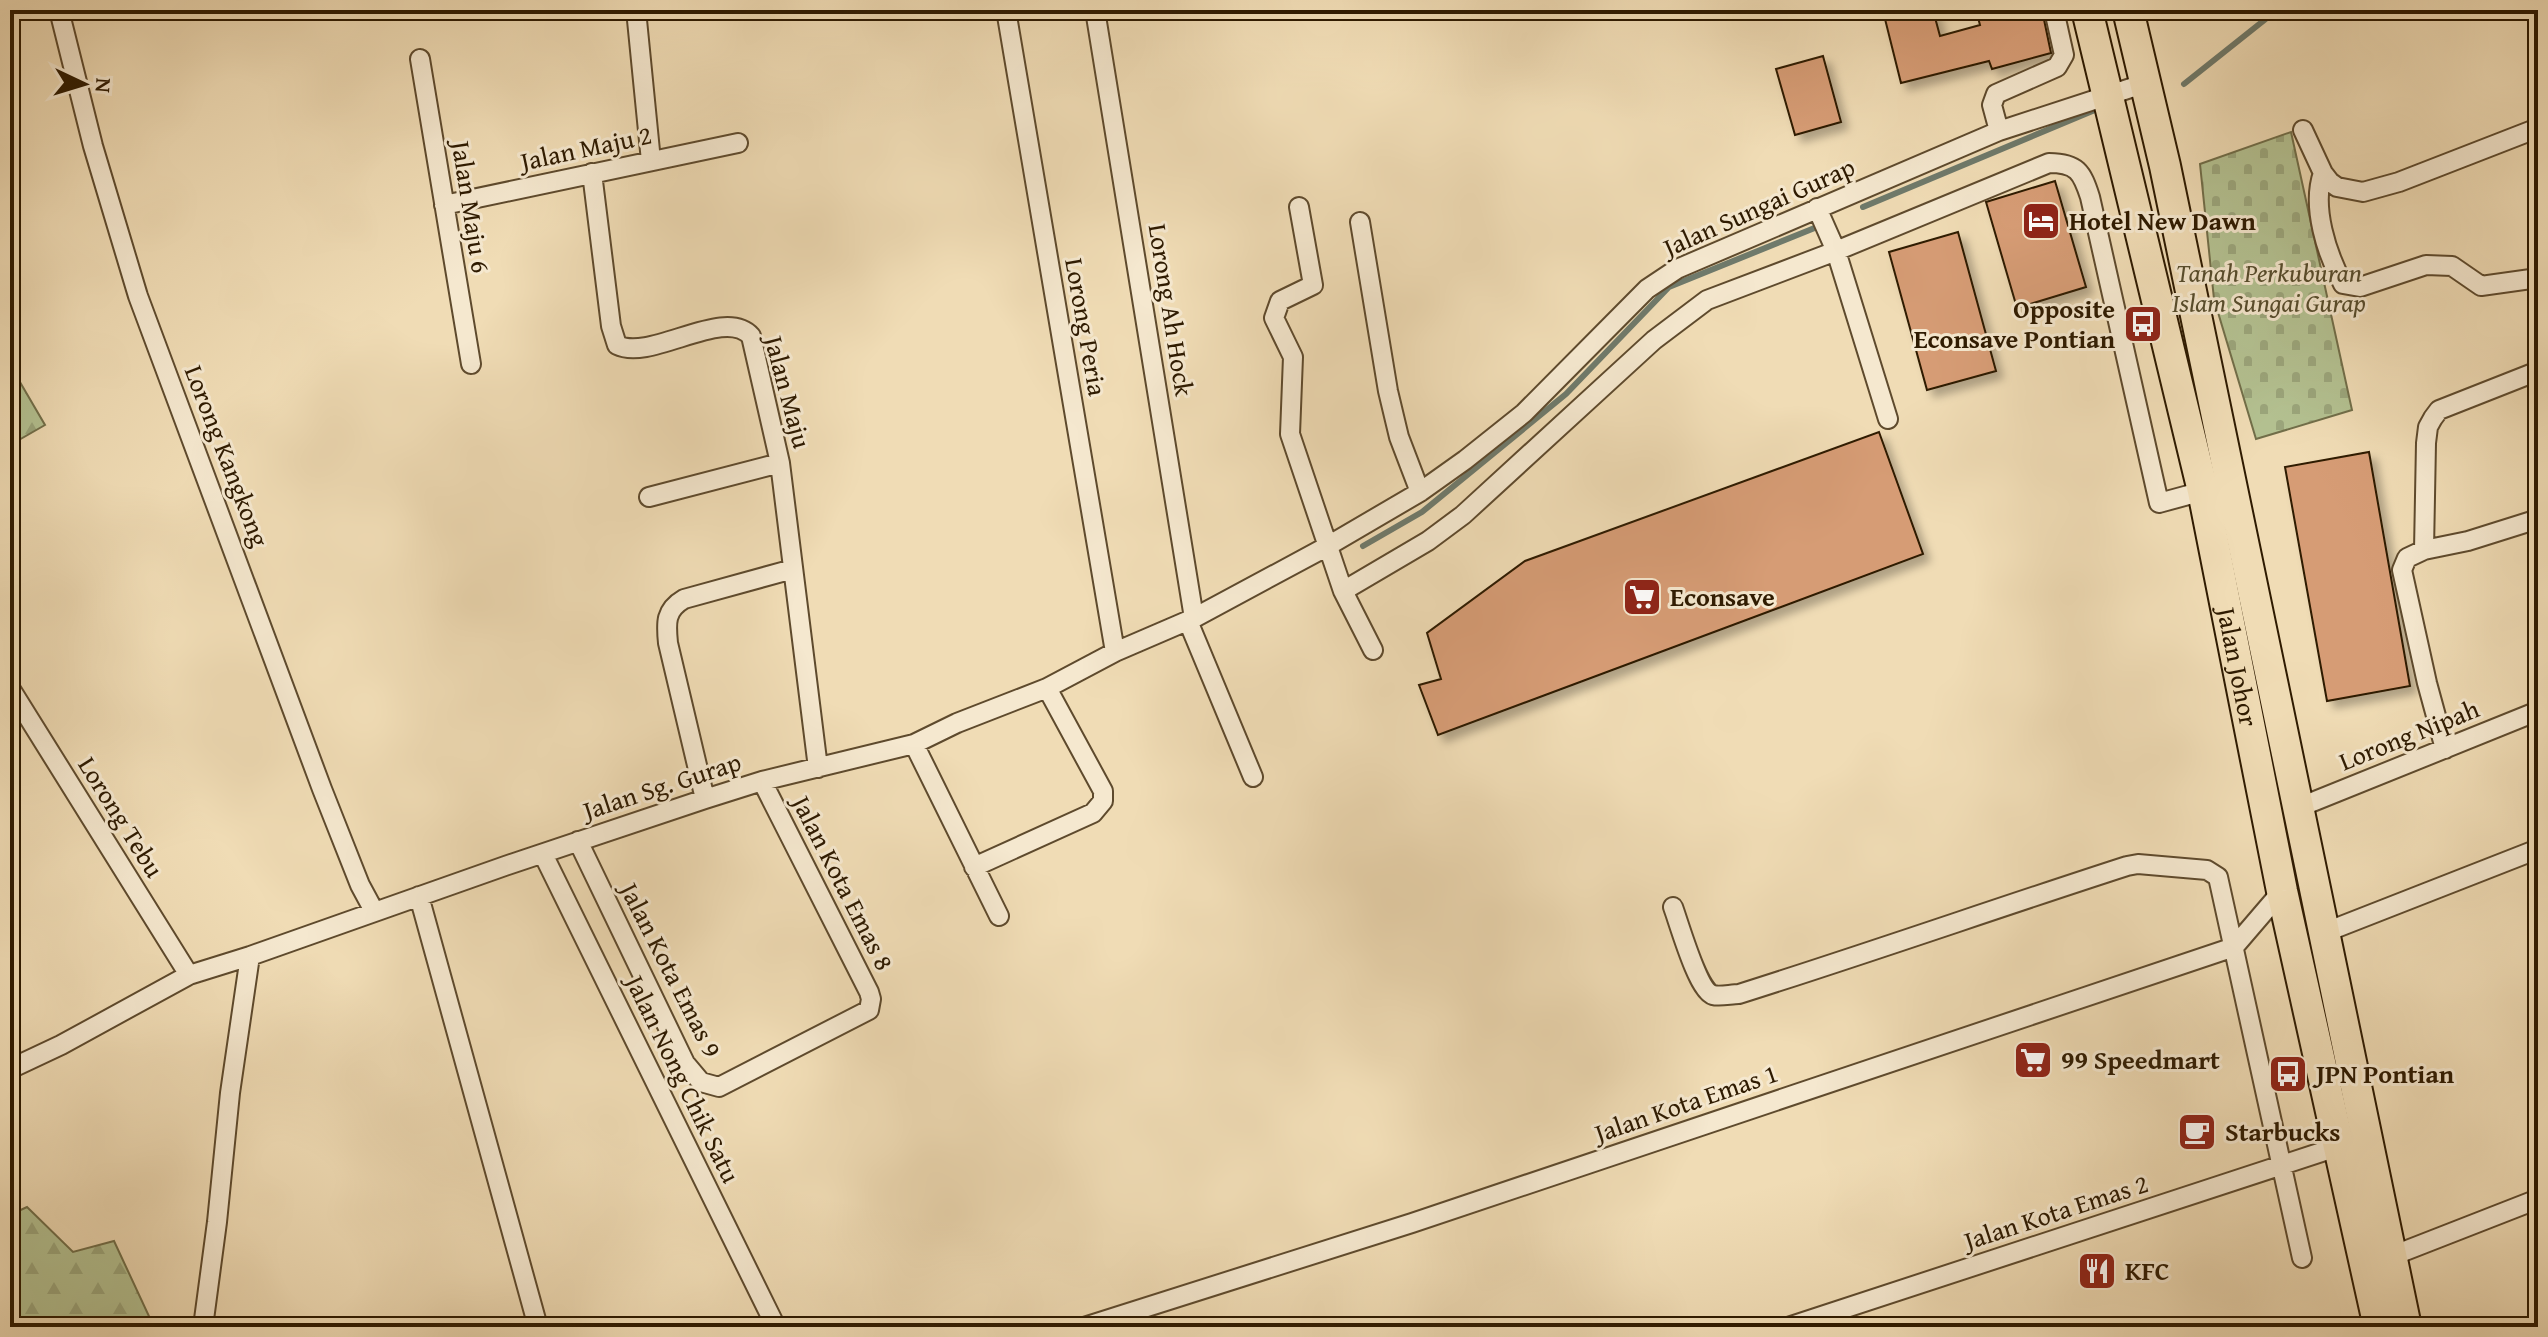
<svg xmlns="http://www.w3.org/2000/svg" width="2548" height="1337" viewBox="0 0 2548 1337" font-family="'Gentium Book Plus',serif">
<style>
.forest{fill:url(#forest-firs);stroke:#716e49;stroke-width:2}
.cemetery{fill:url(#cemetery-stones);stroke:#716e49;stroke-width:2}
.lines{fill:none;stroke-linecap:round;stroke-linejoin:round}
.stream{stroke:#6f7a6b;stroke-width:6}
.building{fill:#d69c74;stroke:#2e1a00;stroke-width:2;filter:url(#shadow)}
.minor-casing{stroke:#5e4a2d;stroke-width:22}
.trunk-casing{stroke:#2e1a00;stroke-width:34}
.minor{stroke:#f5e8cf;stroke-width:18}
.trunk{stroke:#f0dcb5;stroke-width:30}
.labels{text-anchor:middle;stroke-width:6;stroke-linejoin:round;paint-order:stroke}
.street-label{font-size:26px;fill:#2e1a00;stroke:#f5e8cf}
.poi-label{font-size:26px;font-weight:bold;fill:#2e1a00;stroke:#f5e8cf;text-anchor:start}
.park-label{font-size:26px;font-style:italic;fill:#564c2c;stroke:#f5e8cf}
</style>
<defs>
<pattern id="forest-firs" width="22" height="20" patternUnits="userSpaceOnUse" patternTransform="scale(2)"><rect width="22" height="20" fill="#b4c292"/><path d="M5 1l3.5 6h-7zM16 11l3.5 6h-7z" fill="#9ba67c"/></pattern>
<pattern id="cemetery-stones" width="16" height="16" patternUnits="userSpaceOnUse" patternTransform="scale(2)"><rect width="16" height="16" fill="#b4c292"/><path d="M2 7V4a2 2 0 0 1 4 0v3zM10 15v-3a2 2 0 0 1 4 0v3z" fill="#9ba67c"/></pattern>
<filter id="shadow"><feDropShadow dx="7" dy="7" stdDeviation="4" flood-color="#0004"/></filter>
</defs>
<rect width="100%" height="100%" fill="#f0dcb5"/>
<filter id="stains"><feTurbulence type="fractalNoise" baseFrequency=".0025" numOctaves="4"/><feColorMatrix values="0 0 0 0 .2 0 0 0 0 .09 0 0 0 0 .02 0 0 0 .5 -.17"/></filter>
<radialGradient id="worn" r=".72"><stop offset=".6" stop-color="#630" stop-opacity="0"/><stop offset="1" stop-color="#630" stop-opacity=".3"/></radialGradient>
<path class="forest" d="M10,365L45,425L10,445Z
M27,1207L73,1252L114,1241L154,1327H10V1215Z"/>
<path class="cemetery" d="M2291,132L2352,410L2256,439L2214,299L2200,164Z"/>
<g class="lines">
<path class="stream" d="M2184,84L2277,10
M1863,207L2102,107
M1363,546L1422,512L1566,394L1669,287L1822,225"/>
</g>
<path class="building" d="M1919,10H1933L1940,36L1980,25L1976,10H2042L2051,53L1992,69L1989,61L1901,83L1885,19Z
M1823,56L1841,122L1795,135L1776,69Z
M2055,181L2086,287L2017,308L1986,202Z
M1958,232L1996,371L1927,390L1889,252Z
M1879,432L1923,554L1438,735L1419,685L1441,679L1427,633L1525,561Z
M2369,452L2410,686L2327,701L2285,467Z"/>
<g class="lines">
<defs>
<path id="minor" d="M59,10L93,146L138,296L322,789L360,885L374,911
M636,10L651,161
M1006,10L1115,652
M1095,10L1194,618
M420,59L471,364
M2303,130L2323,173L2330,182L2337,187L2363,192L2399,182L2538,128
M1999,131L1992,105L1996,94L2057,67L2064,55L2054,10
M592,173L611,326L617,345C651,362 724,306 751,336L780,463L818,768
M2323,173C2311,207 2327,254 2343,284L2360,287L2426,265L2452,266L2481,286L2538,278
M444,205L738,143
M1299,207L1313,285L1280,301L1274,318L1293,357L1290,434L1343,591L1373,650
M1817,208L1836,251L1888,419
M1360,222L1388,391L1399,437L1420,492
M649,497L780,463
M2424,550L2468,541L2538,519
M1343,591L1428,541L1463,515L1654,340L1707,300L1836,251L2049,163C2077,163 2082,172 2090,197L2159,503L2203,491
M1188,621L1253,777
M10,688L189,975
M914,744L999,916
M2445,749L2427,683L2402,570L2407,558L2424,550L2426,443L2428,427L2433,418L2439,410L2538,371
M705,799L668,643C666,623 665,610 684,599L793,569
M2300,807L2538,711
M578,841L685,1063L701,1082L719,1087L869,1010L871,999L869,992L762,781
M543,854L776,1327
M974,867L1093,813L1103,801V791L1047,688
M419,896L538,1327
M1673,907C1679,923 1698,991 1713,995C1720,997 1731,994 1739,994C1869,953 1997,908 2127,866L2138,864L2207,870L2218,877L2302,1258
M2326,932L2538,849
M10,1069L61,1045L189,975L250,956L505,866L705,799L762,781L914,744L957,723L1047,688L1115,652L1194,618L1326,547L1420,492L1465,460L1524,413L1647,289L1677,269L1999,131L2146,83
M2392,1256L2538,1199
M203,1327L217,1222L230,1093L250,956
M1084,1327L1412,1223L2234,947L2282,891
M1788,1327L2340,1146"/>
<g id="trunk">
<path id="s1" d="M2087,10L2203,491L2282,891L2379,1327"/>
<path d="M2128,10L2165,166L2406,1327"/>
</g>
</defs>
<use href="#minor" class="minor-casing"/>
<use href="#trunk" class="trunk-casing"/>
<use href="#minor" class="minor"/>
<use href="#trunk" class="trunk"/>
</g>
<defs>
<symbol id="hotel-square" viewBox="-11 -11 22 22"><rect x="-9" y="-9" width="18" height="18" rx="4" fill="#8f2418" stroke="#f5e8cf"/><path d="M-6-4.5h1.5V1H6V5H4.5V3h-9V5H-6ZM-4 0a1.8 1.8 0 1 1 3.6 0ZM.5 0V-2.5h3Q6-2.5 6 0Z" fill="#fff"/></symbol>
<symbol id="bus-square" viewBox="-11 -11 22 22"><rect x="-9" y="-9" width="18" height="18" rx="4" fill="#8f2418" stroke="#f5e8cf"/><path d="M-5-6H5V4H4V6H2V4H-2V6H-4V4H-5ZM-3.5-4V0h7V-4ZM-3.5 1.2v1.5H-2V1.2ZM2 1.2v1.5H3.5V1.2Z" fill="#fff"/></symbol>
<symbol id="supermarket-square" viewBox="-11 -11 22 22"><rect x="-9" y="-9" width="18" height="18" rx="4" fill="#8f2418" stroke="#f5e8cf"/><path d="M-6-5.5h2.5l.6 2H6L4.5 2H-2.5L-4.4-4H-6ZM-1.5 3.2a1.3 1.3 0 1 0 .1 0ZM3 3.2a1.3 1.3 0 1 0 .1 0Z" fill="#fff"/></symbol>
<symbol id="cafe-square" viewBox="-11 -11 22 22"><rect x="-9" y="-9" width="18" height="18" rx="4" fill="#8f2418" stroke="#f5e8cf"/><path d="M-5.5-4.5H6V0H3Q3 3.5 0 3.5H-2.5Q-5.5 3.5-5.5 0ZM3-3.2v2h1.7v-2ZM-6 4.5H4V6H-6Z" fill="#fff"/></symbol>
<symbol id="restaurant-square" viewBox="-11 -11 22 22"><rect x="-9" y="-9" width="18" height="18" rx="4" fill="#8f2418" stroke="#f5e8cf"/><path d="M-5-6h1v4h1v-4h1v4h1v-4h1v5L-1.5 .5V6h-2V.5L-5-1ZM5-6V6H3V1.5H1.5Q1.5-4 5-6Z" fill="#fff"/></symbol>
</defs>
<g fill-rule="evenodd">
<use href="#hotel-square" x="2019" y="199" width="44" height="44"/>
<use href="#bus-square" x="2121" y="302" width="44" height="44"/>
<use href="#supermarket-square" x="1620" y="575" width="44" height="44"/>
<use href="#supermarket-square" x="2011" y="1038" width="44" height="44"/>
<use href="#bus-square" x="2266" y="1052" width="44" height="44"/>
<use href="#cafe-square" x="2175" y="1110" width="44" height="44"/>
<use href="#restaurant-square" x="2075" y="1249" width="44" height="44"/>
</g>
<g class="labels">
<g class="street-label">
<text transform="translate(586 148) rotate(-12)" y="9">Jalan Maju 2</text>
<text transform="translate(471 207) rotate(81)" y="9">Jalan Maju 6</text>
<text transform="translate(1759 207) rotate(-24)" y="9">Jalan Sungai Gurap</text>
<text transform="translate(1171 310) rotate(81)" y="9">Lorong Ah Hock</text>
<text transform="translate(1086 327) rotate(80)" y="9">Lorong Peria</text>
<text transform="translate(788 392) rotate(75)" y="9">Jalan Maju</text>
<text transform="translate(227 456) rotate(69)" y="9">Lorong Kangkong</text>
<text dy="9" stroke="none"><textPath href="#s1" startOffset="674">Jalan Johor</textPath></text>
<text transform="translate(2409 735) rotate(-22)" y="9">Lorong Nipah</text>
<text transform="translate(662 786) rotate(-18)" y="9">Jalan Sg. Gurap</text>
<text transform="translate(121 817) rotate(58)" y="9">Lorong Tebu</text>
<text transform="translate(843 883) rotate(63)" y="9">Jalan Kota Emas 8</text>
<text transform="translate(671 970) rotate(63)" y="9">Jalan Kota Emas 9</text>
<text transform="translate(683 1079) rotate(64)" y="9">Jalan Nong Chik Satu</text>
<text transform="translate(1686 1103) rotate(-19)" y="9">Jalan Kota Emas 1</text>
<text transform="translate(2056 1212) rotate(-18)" y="9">Jalan Kota Emas 2</text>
</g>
<g class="poi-label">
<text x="2069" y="230">Hotel New Dawn</text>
<text x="2115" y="318" text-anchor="end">Opposite<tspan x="2115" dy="30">Econsave Pontian</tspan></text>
<text x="1670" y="606">Econsave</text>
<text x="2061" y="1069">99 Speedmart</text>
<text x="2316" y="1083">JPN Pontian</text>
<text x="2225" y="1141">Starbucks</text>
<text x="2125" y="1280">KFC</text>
</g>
<g class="park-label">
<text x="2269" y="282">Tanah Perkuburan<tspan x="2269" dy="30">Islam Sungai Gurap</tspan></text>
</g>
</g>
<rect width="2548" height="1337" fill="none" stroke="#f0dcb5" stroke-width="40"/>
<rect x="12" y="12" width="2524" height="1313" fill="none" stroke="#2e1a00" stroke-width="4"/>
<rect x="20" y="20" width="2508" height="1297" fill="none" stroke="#2e1a00" stroke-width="2"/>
<g transform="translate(84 84) rotate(94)" stroke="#f5e8cf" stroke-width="6" paint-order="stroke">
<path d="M0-6L14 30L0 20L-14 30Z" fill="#2e1a00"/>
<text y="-12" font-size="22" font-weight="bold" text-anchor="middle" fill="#2e1a00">N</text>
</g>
<rect width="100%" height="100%" filter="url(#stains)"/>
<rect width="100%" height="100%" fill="url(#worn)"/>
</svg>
